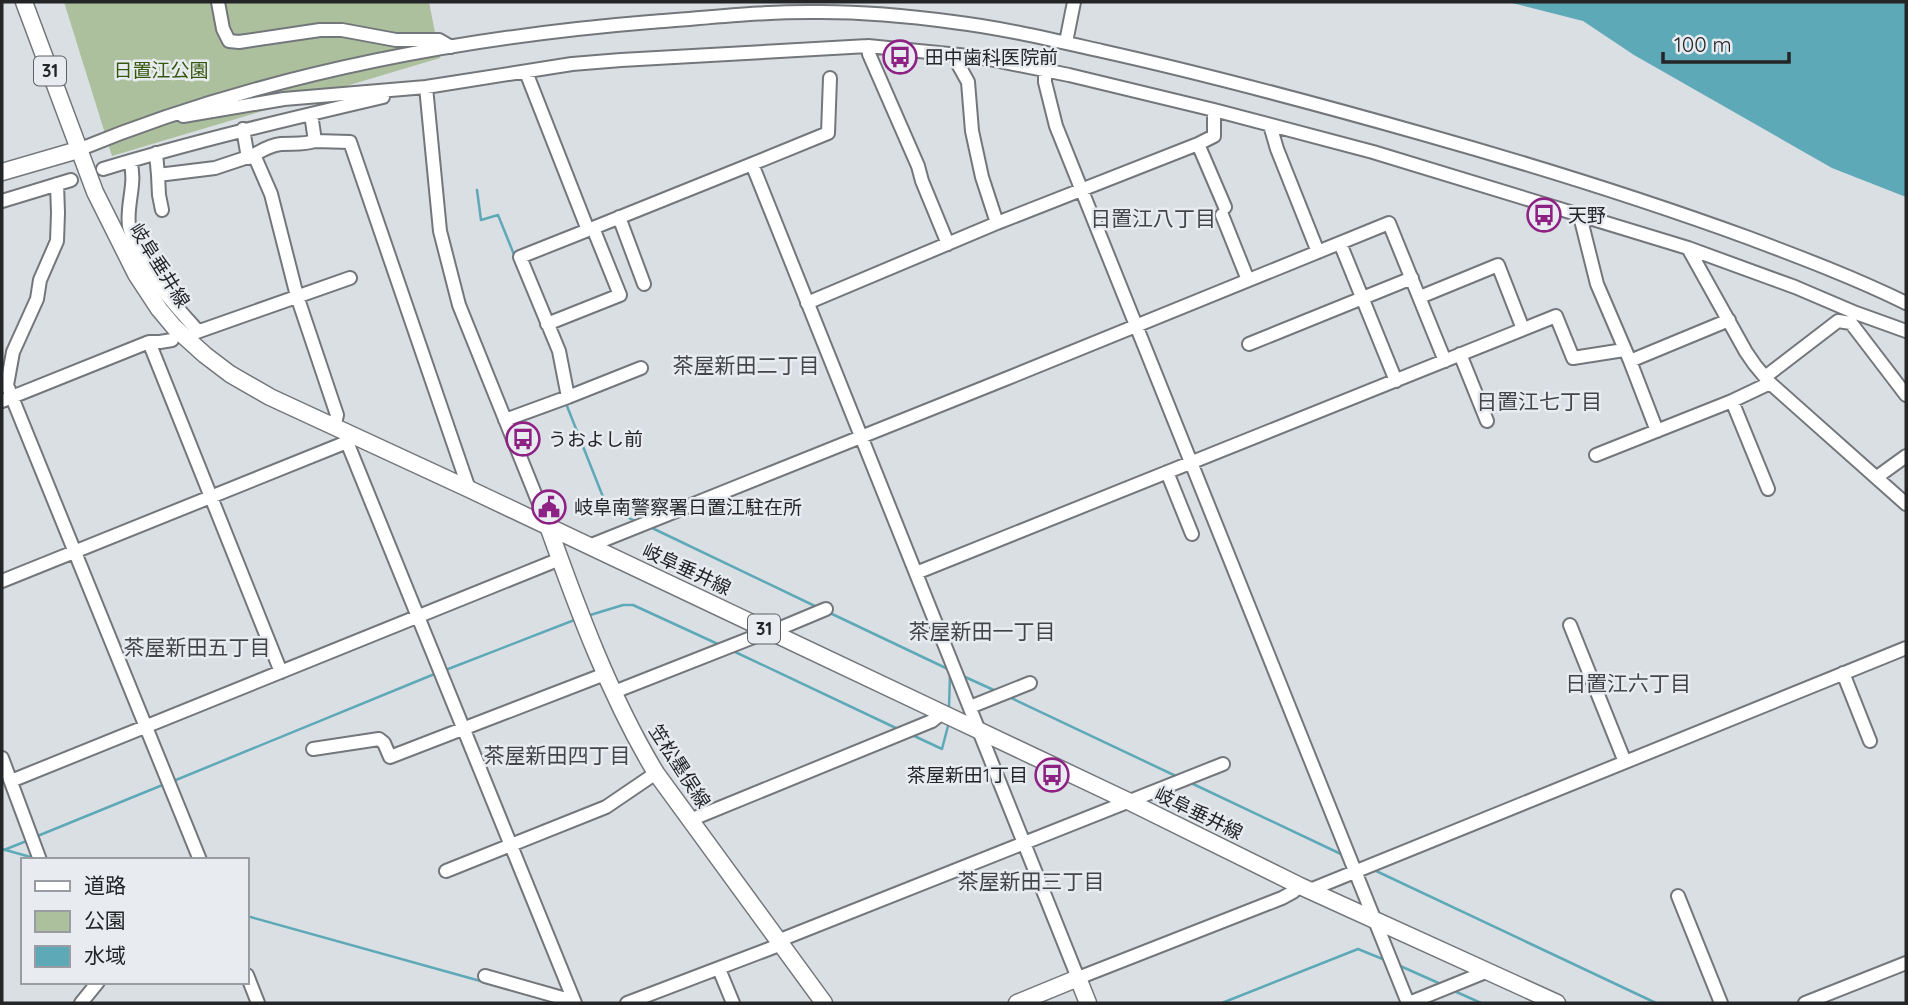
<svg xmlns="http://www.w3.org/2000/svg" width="1908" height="1005" viewBox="0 0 1908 1005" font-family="Quicksand,'Noto Sans JP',sans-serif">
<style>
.green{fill:#acc09d}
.water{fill:#5ea9b7}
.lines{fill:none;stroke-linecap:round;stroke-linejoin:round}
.stream{stroke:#5ea9b7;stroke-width:2.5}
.minor-casing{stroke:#73777b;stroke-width:16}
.major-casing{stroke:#73777b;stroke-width:19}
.minor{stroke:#fff;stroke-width:12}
.major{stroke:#fff;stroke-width:16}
.labels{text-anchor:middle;stroke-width:5;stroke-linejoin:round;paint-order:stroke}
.shield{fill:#e8ecf1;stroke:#5e6164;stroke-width:2}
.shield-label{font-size:18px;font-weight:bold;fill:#232527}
.poi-label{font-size:19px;fill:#232527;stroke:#e8ecf1;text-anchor:start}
.park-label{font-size:19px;fill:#36580c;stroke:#e8ecf1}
.street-label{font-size:19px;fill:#232527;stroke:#e8ecf1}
.neighbourhood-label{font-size:21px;fill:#424649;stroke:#e8ecf1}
</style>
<rect width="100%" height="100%" fill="#dadfe4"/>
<path class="green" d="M64,2H429L440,58L112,156Z"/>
<path class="water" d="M1508,2H1906V197L1832,168L1634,55L1583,21Z"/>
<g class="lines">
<path class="stream" d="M477,190L481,220L498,215L515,257
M565,401L607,507L637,522
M650,527L817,607
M830,613L950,670
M587,616L623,605H633L720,645
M733,651L898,729
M443,671L577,619
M963,676L998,692
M1007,696L1178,777
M949,708L950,673
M910,734L942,749L949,722
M171,782L437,673
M1191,783L1343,855
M35,837L165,784
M2,849L34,858
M4,850L29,840
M1374,870L1656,1003
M247,916L484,982
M1398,965L1443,985
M511,990L558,1003
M1452,990L1481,1003
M1222,1003L1358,949L1385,960"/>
<defs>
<path id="minor" d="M218,2L223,29L229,41L239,42L320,30H342L396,40H439L451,47
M1067,37L1074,2
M868,46L869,54L918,166L922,181L948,244
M959,55L958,64L968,82L972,131L982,177L997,223
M1045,71V82L1056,126L1408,1003
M526,72L588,230L752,164L1078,978L1282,898L1293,892L1300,886
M426,87L440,231L459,305L548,526
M311,114L315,141C303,145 293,143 281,144C271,145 262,150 254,155L271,194L297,296L337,415L334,427
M183,116L284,99L426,87L572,64L621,60L868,46L959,55L989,59L1069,75L1214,110L1373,152L1688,248L1795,287L1856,313L1906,331
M1270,125L1277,149L1318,252
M243,129L248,158
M315,141L350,142L469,489
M1198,144L1225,207
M78,150C260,75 455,38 650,22C707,18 764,11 821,12C865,12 909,16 953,22C1003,28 1053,40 1102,51C1210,75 1317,104 1423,134C1533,165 1642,199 1749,238C1802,258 1855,278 1906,303
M156,153L158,175L215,168L254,155
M130,161C137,183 126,204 129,226C130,233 134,240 137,247C151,279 174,305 198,331
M752,164L828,133L830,78
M103,169C195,141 289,119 383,97
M158,175L159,195L162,210
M57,184L58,213L57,241L40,280L37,299L13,352L7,385L200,860
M2,201L71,180
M1222,215L1248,280
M1580,216L1597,284L1630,361L1657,431
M619,217L644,284
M1340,243L1396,381
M1688,248L1746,352L1755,365L1770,383L1906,504
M1420,297L1498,265L1523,329
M807,303L997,223L1198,144L1214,136V110
M547,324L620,295L593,228
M194,333L350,278
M149,342L281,672
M1249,344L1412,278
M1460,354L1487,421
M1630,361L1729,320
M1765,377L1838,321L1851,323L1906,395
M568,397L559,351L520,257L588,230
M2,401L149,342H160L172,340
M1732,401L1768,489
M505,420L568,397L641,368
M352,436L347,442L575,1003
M1596,455L1732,401L1770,383
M1167,472L1192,534
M1877,477L1906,456
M589,546L1003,380L1389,223L1445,361
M916,573L1556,316L1573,358L1624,350
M2,581L347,442
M1570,625L1625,762
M771,632L826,609
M1843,673L1870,741
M614,692L769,631
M970,707L1030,683
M313,749L379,739L384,743L390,757L605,674
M2,758L40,860
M11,781L560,559
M690,820L932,721L942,713
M446,871L606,807L656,773
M1310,890L1906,648
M1678,896L1721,1003
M719,969L733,1003
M247,975L258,1003
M485,976L566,999L572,998
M81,1003L98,982
M627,1003L774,947L785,938L1223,764
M1409,1003L1488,971
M1805,1003L1906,963"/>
<path id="major" d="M24,2L95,192L136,274L159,309L174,327L205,355L230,374L270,397L469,489L942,713L1130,802L1300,886L1557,1003
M2,172L78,150
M548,526C578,610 610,697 656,773L824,1003
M1017,1003L1078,978L1088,1003"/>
</defs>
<use href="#minor" class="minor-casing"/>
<use href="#major" class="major-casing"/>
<use href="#minor" class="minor"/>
<use href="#major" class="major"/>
</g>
<defs>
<symbol id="bus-ring" viewBox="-11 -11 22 22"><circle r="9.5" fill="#e8ecf1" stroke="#8e2184" stroke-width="1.5"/><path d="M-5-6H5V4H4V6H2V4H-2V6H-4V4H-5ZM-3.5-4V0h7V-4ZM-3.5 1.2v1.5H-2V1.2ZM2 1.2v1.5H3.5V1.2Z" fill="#8e2184"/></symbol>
<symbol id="civic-ring" viewBox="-11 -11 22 22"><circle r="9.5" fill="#e8ecf1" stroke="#8e2184" stroke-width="1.5"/><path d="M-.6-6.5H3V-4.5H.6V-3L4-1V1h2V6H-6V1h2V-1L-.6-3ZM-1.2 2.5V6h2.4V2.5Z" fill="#8e2184"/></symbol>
</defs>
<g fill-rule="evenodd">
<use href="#bus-ring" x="881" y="38" width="38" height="38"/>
<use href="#bus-ring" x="1525" y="196" width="38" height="38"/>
<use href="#bus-ring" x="504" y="420" width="38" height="38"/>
<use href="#civic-ring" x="530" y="488" width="38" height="38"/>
<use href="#bus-ring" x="1033" y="756" width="38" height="38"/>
</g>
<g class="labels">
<g class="shield">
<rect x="34" y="56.5" width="32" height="29" rx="5"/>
<rect x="748" y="614.5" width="32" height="29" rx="5"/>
</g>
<g class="shield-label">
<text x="50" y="77">31</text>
<text x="764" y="635">31</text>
</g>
<g class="poi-label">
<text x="925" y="64">田中歯科医院前</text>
<text x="1568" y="222">天野</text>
<text x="548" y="446">うおよし前</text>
<text x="574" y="514">岐阜南警察署日置江駐在所</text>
<text x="1028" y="782" text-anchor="end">茶屋新田1丁目</text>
</g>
<g class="park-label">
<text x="161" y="77">日置江公園</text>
</g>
<g class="street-label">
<text transform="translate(160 265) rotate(58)" y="7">岐阜垂井線</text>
<text transform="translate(687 569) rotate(25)" y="7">岐阜垂井線</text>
<text transform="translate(680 766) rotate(57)" y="7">笠松墨俣線</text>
<text transform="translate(1199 813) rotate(26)" y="7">岐阜垂井線</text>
</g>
<g class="neighbourhood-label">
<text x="1153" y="226">日置江八丁目</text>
<text x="746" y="373">茶屋新田二丁目</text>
<text x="1539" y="409">日置江七丁目</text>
<text x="982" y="639">茶屋新田一丁目</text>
<text x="197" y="655">茶屋新田五丁目</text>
<text x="1628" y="691">日置江六丁目</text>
<text x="557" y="763">茶屋新田四丁目</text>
<text x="1031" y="889">茶屋新田三丁目</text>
</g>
</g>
<rect width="1908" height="1005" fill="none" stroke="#232527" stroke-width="7"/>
<rect x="21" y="858" width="228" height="126" fill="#e8ecf1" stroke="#999ca0" stroke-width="2"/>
<rect x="35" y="881" width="35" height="10" fill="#ffffff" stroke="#999ca0" stroke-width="2"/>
<text x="84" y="893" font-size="21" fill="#232527">道路</text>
<rect x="35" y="911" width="35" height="21" fill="#acc09d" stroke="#999ca0" stroke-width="2"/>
<text x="84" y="928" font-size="21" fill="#232527">公園</text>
<rect x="35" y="946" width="35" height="21" fill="#5ea9b7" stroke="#999ca0" stroke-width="2"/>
<text x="84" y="963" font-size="21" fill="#232527">水域</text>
<path d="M1663 52v10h126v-10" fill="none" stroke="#232527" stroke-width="3.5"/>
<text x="1674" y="52" font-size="21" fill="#232527" stroke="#e8ecf1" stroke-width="5" paint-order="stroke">100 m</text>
</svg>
